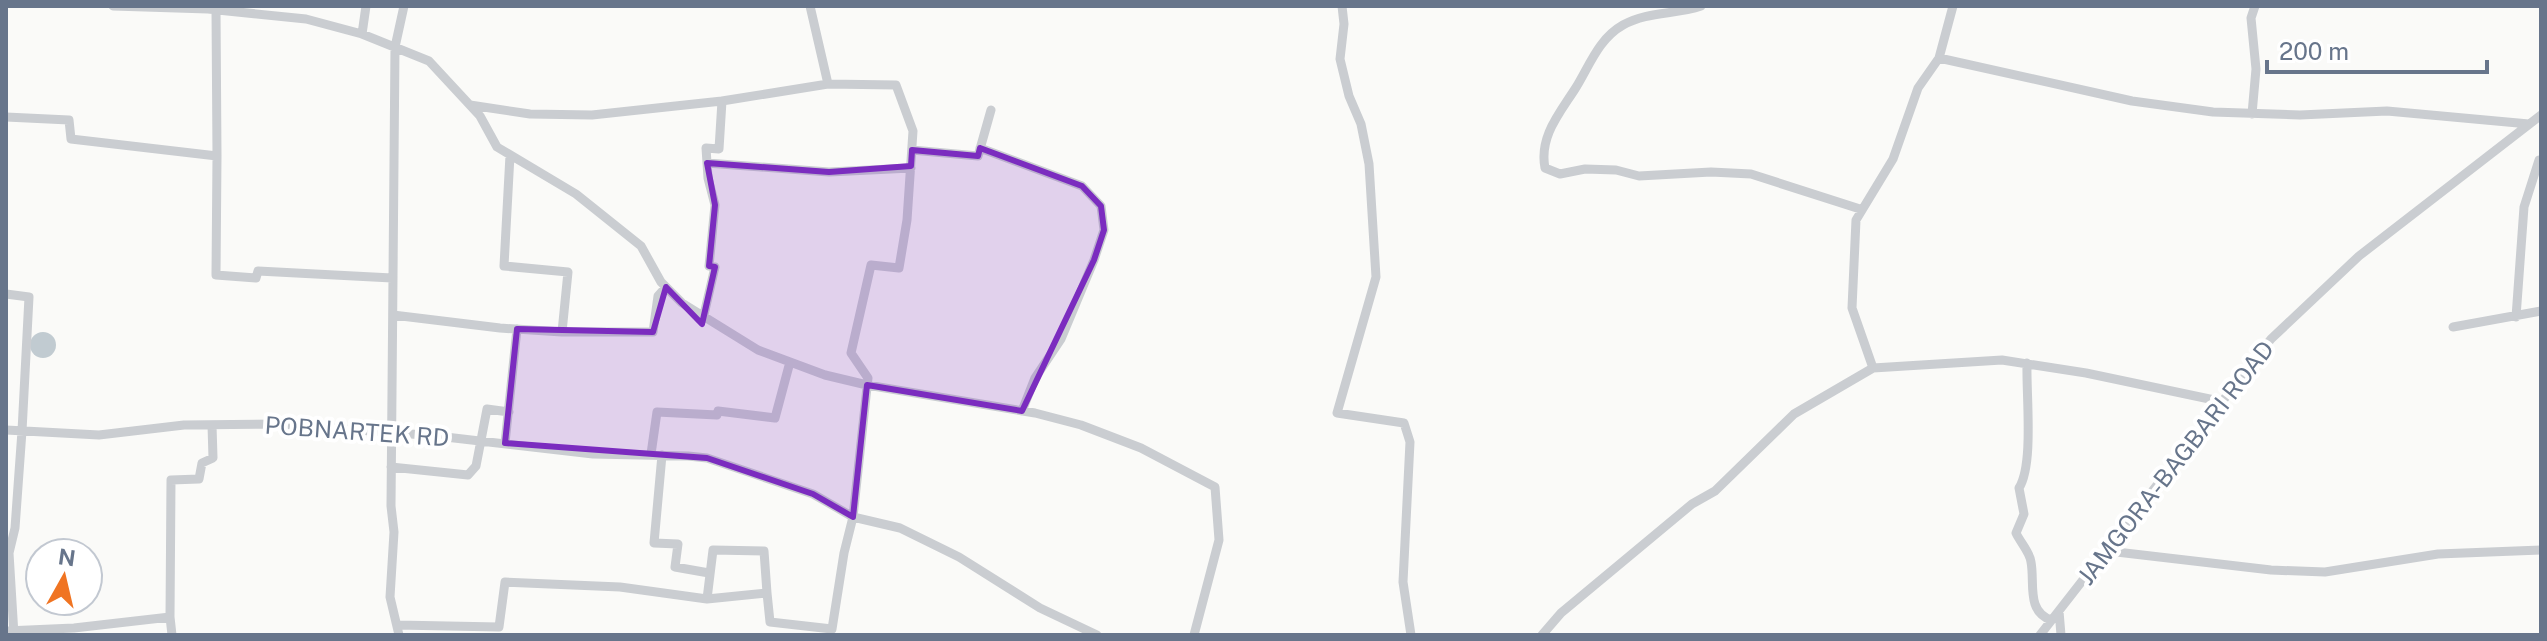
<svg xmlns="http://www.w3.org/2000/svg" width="2547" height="641" viewBox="0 0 2547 641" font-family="'Public Sans',sans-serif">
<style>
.water{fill:#c1cbd1}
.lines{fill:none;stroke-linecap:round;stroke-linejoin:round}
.minor{stroke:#cacdd1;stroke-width:9}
.marked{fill:#7b2cbf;fill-opacity:0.2;stroke:#7b2cbf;stroke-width:6;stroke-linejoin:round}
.labels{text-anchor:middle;stroke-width:8;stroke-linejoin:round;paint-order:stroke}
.street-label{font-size:24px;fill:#67758b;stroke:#fff}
</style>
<rect width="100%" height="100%" fill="#fafaf8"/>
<path class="water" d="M30 345a13 13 0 1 1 26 0a13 13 0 1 1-26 0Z"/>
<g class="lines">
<path class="minor" d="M113,6L208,9L306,19L362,34L429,61L480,116L497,147L576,194L641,246L661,282L682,303L758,350L825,375L867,385L1035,413L1081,425L1141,448L1215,487L1219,540L1194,635
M1342,6L1344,24L1340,59L1349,96L1361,124L1369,164L1376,277L1337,413L1404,423L1410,442L1403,582L1411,635
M1701,6C1675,15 1648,11 1623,25C1598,39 1589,67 1575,89C1559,114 1539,137 1545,168L1560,174L1585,169L1616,170L1639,176L1711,172L1751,174L1860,209
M362,34L366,6
M1939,58L2132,101L2213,112L2300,115L2387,111L2529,124
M722,101L828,84
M470,105L530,114L592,115L722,101L719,149L706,148L708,178L715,205L709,266L715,267L703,319
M2252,114L2256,69L2251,18L2255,6
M6,117L69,120L71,139L217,156L216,10
M980,148L1082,186L1101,206L1104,230L1094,260L1061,339L1035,378L1022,411
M912,150L978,156L991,110
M510,155L504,266L568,272L562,332H653L658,296L666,287
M217,156L216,275L256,278L258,271L392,278
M707,163L829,172L911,168
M6,294L29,297L22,431
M393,315L500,328L562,332
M2516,317L2524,207L2539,160
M2453,327L2541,311
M2027,363C2026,395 2034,464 2019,488L2024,514L2016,533C2020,542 2030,552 2031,562C2035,583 2026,611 2051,620
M1873,368L1852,308L1856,220L1893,159L1918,88L1939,58L1953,6
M6,430L99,435L184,425L278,424L437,436L593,454L688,456L707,458L813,494L853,517L868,378L851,353L871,265L899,268L907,220L913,131L896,85L828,84L810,6
M505,443L517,329
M651,454L657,412L717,415L718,411L775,418L790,362
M662,455L654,543L678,544L675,567L709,573
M391,467L468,475L476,466L487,409L509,412
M2108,551L2271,570L2325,572L2438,554L2541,550
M707,599L713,550L764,551L767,593
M2059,611L2061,635
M170,617L171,480L199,479L202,463L213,458L212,425
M397,625L499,627L505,582L620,587L707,599L767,593L770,622L832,629L844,553L853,517L900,528L959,557L1040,608L1097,635
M6,631L74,628L170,617L172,635
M14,635L9,553L15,528L22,431
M399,635L390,597L394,532L391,506L395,47L404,6
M1542,635L1561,613L1692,504L1715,491L1794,414L1873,368L2002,360L2086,373L2219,401
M2040,635L2271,339L2359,256L2541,115"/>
</g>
<path class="marked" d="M980,148L1082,186L1101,206L1104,230L1094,260L1022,411L867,385L853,517L813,494L707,458L505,443L517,329L653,332L666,287L702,324L715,267L709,266L715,205L707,163L829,172L911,166L912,150L978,156Z"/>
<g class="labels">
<g class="street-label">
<text transform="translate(357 432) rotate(4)" y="8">POBNARTEK RD</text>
<text transform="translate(2176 463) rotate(-52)" y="8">JAMGORA-BAGBARI ROAD</text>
</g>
</g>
<rect width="2547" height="641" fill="none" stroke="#67758b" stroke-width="16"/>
<g transform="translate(64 577) rotate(8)"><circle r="38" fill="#ffffff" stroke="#c2c8d1" stroke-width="2"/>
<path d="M0-6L14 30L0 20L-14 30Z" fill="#f07422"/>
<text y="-12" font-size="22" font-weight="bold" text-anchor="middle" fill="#67758b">N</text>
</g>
<path d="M2267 60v12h220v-12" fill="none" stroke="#67758b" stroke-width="4"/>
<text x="2279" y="60" font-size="24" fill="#67758b" stroke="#ffffff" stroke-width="6" paint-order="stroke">200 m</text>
</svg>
